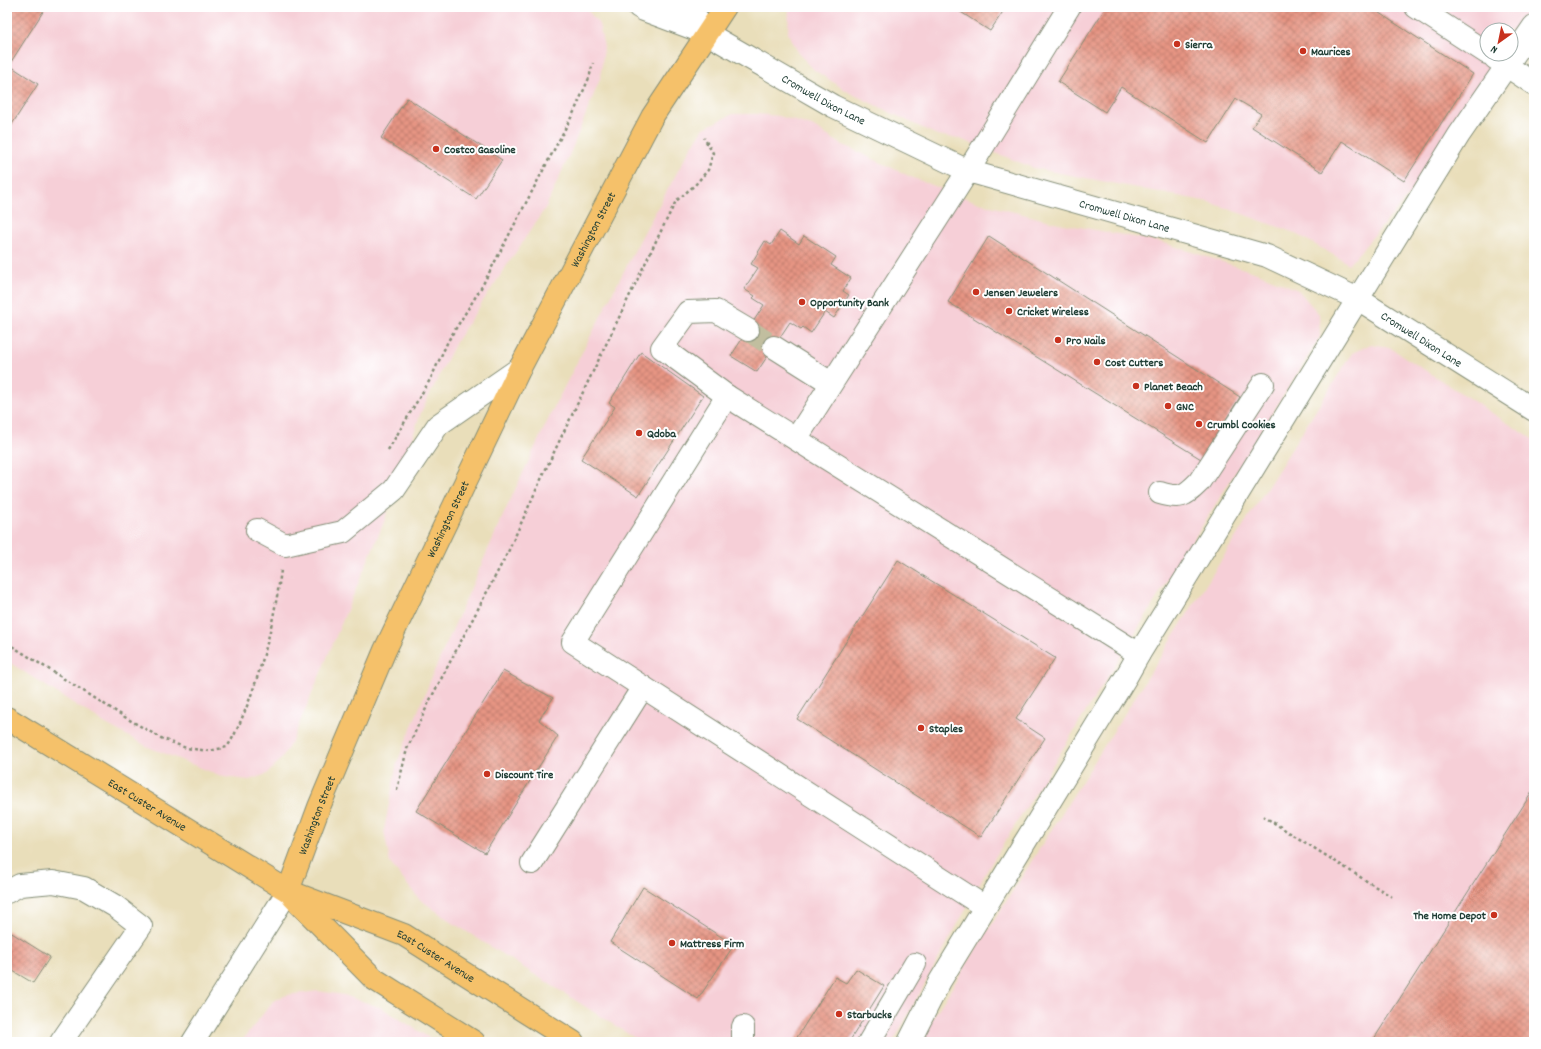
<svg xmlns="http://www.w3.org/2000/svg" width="1541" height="1049" viewBox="0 0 1541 1049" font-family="Dekko,sans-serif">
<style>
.built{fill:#f6cfd7}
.building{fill:url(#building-cross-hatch)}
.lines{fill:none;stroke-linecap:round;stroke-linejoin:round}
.minor-tunnel{stroke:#c1be9f;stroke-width:22;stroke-dasharray:22 11;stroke-linecap:butt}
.minor-casing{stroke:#848e77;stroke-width:24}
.major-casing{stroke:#848e77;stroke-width:24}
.path{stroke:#848e77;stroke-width:2.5;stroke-dasharray:3 3;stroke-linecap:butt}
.minor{stroke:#fff;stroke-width:22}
.major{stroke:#f5c16b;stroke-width:22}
.poi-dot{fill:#c8321e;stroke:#fff;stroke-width:1.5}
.labels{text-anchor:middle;stroke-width:4;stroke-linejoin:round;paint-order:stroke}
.poi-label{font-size:12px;font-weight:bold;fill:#1f3d34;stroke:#fff;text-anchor:start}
.street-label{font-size:12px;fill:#1f3d34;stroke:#fff}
</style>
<defs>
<pattern id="building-cross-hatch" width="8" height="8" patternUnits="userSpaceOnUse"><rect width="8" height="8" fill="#e69483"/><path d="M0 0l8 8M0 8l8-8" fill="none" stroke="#ba7a6c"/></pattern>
</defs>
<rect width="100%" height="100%" fill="#fff"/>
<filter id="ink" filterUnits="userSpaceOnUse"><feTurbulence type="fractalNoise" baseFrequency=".025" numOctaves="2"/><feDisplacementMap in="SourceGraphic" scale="8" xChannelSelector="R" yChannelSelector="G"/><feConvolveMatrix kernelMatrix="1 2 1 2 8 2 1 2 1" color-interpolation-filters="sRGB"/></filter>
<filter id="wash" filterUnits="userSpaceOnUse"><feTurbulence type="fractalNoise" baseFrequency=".012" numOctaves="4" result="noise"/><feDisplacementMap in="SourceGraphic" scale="16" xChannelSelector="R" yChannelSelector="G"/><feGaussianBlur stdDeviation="0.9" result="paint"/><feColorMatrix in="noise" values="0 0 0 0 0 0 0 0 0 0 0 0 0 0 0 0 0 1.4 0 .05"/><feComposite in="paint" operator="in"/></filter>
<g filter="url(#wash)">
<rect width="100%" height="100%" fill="#e9deba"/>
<path class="built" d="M7,7H585L599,24L604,47L600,79L574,144L546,207L457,340L421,412L384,522L292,741L282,758L267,774L249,780L224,777L148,747L104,723L7,661Z
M789,7H1533L1511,41V30H1487V54H1503L1422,181L1349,264L1295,233L1209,202L1034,168L960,139L937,135L850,93L814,70L798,52L788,33Z
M733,114H757L779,116L812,126L841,144L911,177L979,203L1058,223L1161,242L1260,274L1298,290L1319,314L1320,337L989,867L893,1042H641L453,923L418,898L390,863L384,830L397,763L435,669L506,509L555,405L642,236L690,149L704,128Z
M1371,344L1389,347L1534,440V1042H922L934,1016L1352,353Z
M318,991L344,995L382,1008L436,1042H241L273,1001L287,995Z"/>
<g id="blocks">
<path class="building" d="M7,7H46L9,65L38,84L7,132Z
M953,7H1006L990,31Z
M1106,7H1370L1473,74L1404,181L1342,141L1322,172L1252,127L1261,114L1236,99L1208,143L1121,87L1105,112L1058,82Z
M407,98L502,160L476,199L381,138Z
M780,231L799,244L804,236L836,257L831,265L851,278L843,291L849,295L834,318L825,312L811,333L803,327L801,329L790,322L757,372L731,356L764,305L753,298L755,296L744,289L758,268L751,264L765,241L771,245Z
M989,236L1240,397L1201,459L948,302Z
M641,352L703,396L638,496L581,459L615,407L609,403Z
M898,560L1055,658L1016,719L1045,738L981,837L797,719Z
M503,671L553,698L539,720L558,736L485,853L416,811Z
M1534,789V1042H1372Z
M643,887L734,945L698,999L610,942Z
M7,930L50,957L33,983L8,968L7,969Z
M856,969L884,986L849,1042H794L835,977L846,983Z"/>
</g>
</g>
<g filter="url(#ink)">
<use href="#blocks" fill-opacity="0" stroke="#848e77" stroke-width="1"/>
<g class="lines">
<path class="minor-tunnel" d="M748,330L774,347"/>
<defs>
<g id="minor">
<path id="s1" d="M639,7L644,10L708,34L833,106L968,171L1267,256L1358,299L1534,410"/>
<path d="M689,7L708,34"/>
<path d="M1416,7L1487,53"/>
<path d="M1495,58L1534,84"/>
<path d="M774,347L831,383"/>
<path d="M727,396L662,348L688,312L716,311L748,330"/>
<path d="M796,439L968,171L1069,7"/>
<path d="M1160,493C1180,499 1184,497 1199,482L1263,384"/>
<path d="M257,530L285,545L343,532L394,490L438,425L520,368"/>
<path d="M532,863L643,687"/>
<path d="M7,892L20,885L53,882L84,888L115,906L141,926L61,1042"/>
<path d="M985,907L573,642L727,396L1139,654"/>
<path d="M743,1027V1042"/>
<path d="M193,1042L288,891"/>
<path d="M869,1042L915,964"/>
<path d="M909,1042L940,981L1126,677L1139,654L1425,190L1459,135L1534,26"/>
</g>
<g id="major">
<path id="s2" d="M7,718L288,891L404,935L573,1042"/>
<path id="s3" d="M288,891L319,807L385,650L520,368L652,117L725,7"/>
<path d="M293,897L374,979L474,1042"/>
</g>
</defs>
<use href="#minor" class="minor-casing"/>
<use href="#major" class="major-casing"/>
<path class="path" d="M388,450L431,378L448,341L481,288L575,110L589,78L593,63
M7,643L128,719L161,738L186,748L209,751L227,747C236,734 241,720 247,706C264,662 275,616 281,570
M397,790L407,749L430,700L508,552L543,475L655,243L676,201L695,185L708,170L713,153L704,138
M1263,816L1392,897"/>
<use href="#minor" class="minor"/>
<use href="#major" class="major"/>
</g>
</g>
<g class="poi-dot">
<circle cx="1177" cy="44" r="4"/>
<circle cx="1303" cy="51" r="4"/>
<circle cx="436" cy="149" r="4"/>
<circle cx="976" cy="292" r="4"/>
<circle cx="802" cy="302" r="4"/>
<circle cx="1009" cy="311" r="4"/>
<circle cx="1058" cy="340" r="4"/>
<circle cx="1097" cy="362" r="4"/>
<circle cx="1136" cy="386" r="4"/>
<circle cx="1168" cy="406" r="4"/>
<circle cx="1199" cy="424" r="4"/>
<circle cx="639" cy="433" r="4"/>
<circle cx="921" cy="728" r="4"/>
<circle cx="487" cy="774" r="4"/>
<circle cx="1494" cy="915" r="4"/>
<circle cx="672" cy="943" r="4"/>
<circle cx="839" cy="1014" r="4"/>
</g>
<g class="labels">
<g class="poi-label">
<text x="1185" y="48">Sierra</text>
<text x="1311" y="55">Maurices</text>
<text x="444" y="153">Costco Gasoline</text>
<text x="984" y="296">Jensen Jewelers</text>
<text x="810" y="306">Opportunity Bank</text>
<text x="1017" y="315">Cricket Wireless</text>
<text x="1066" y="344">Pro Nails</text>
<text x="1105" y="366">Cost Cutters</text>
<text x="1144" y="390">Planet Beach</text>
<text x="1176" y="410">GNC</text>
<text x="1207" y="428">Crumbl Cookies</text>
<text x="647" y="437">Qdoba</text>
<text x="929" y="732">Staples</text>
<text x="495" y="778">Discount Tire</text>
<text x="1486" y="919" text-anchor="end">The Home Depot</text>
<text x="680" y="947">Mattress Firm</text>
<text x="847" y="1018">Starbucks</text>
</g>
<g class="street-label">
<text dy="4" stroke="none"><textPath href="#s1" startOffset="207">Cromwell Dixon Lane</textPath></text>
<text dy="4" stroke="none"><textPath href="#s1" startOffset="531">Cromwell Dixon Lane</textPath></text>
<text dy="4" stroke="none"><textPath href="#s3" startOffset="729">Washington Street</textPath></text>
<text dy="4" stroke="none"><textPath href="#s1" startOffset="855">Cromwell Dixon Lane</textPath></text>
<text dy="4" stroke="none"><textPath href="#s3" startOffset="405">Washington Street</textPath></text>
<text dy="4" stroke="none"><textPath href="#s2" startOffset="165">East Custer Avenue</textPath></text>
<text dy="4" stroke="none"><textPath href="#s3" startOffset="81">Washington Street</textPath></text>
<text dy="4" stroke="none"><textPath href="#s2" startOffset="492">East Custer Avenue</textPath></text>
</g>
</g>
<rect width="1541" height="1049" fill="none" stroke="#fff" stroke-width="24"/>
<g transform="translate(1499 42) rotate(213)"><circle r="19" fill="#ffffff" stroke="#a5b1ae"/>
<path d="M0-3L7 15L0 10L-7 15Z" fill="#c8321e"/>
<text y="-6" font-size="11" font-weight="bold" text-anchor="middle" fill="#1f3d34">N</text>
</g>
</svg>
